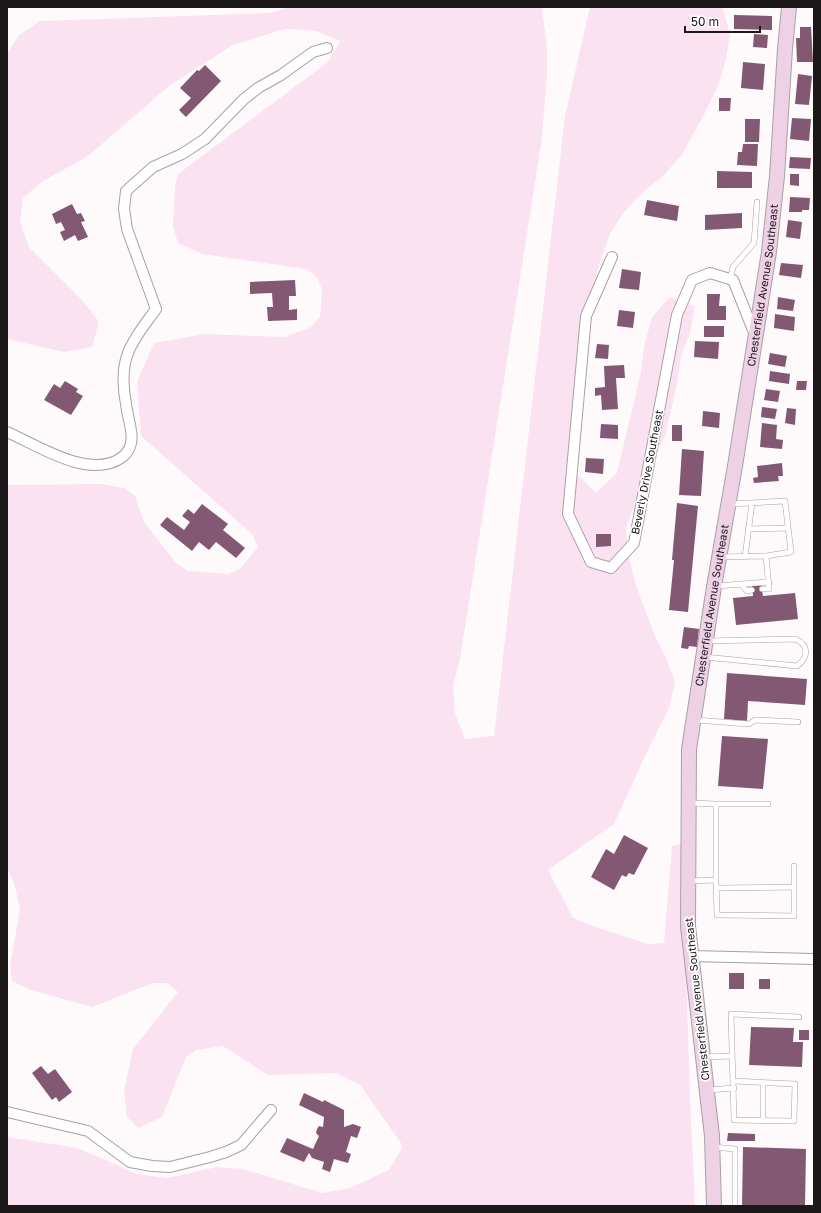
<svg xmlns="http://www.w3.org/2000/svg" width="821" height="1213" viewBox="0 0 821 1213" font-family="'Golos Text',sans-serif">
<style>
.green{fill:#fae2f0}
.building{fill:#825872}
.lines{fill:none;stroke-linecap:round;stroke-linejoin:round}
.lane-casing{stroke:#a99fa5;stroke-width:6}
.street-casing{stroke:#a99fa5;stroke-width:12}
.secondary-casing{stroke:#a99fa5;stroke-width:16}
.lane{stroke:#fff;stroke-width:5}
.street{stroke:#fff;stroke-width:10}
.secondary{stroke:#efd1e5;stroke-width:14}
.labels{text-anchor:middle;stroke-width:3.5;stroke-linejoin:round;paint-order:stroke}
.street-label{font-size:11px;fill:#1c181a;stroke:#fff}
</style>
<rect width="100%" height="100%" fill="#fefafc"/>
<path class="green" d="M289,7H542L547,48V75L542,138L460,659L453,685L455,713L465,739L494,736L565,116L590,7H722L730,34L726,59L718,86L706,111L681,156L662,177L642,193L625,211L610,234L600,262L587,314L577,449V474L596,493L617,473L641,372L644,346L652,317L670,297L695,306L690,332L681,357L677,383L666,433L635,503L626,528L628,553L635,582L654,634L666,658L675,682L669,708L645,756L614,824L548,870L573,918L598,928L648,944L664,943L672,846L682,844L690,1095L695,1206H7V1137L78,1148L137,1174L167,1178L217,1167L243,1169L322,1193L350,1188L389,1170L403,1146L360,1085L336,1073L268,1075L223,1046L196,1050L186,1057L162,1117L138,1128L127,1117L124,1091L133,1049L178,992L167,983H153L92,1007L31,990L12,981L10,966L20,909L14,883L7,868V485L100,484L125,488L135,496L144,522L176,563L188,571L228,574L240,569L258,547L252,534L141,436L137,382L154,343L205,334L285,337L311,327L320,317L322,290L317,277L306,269L202,254L178,243L173,227L175,186L178,174L328,62L340,41L316,31L285,29L233,45L169,86L88,156L43,181L23,198L20,222L29,247L84,302L99,322L92,347L64,352L11,340L7,337V54L19,35L40,21L271,13Z"/>
<path class="building" d="M734,15L772,16V30L734,29Z
M800,27H811L813,62H797L796,38H800Z
M754,34L768,35L767,48L753,47Z
M743,62L765,64L763,90L741,88Z
M205,65L221,81L186,117L179,110L191,98L180,88L197,70L199,71Z
M798,74L812,76L809,105L795,104Z
M719,98H731L730,111H719Z
M792,118L811,119L809,141L790,139Z
M745,119H760L759,142H745Z
M743,144H758L757,166L737,165L738,152H742Z
M790,157L811,158L810,169L789,168Z
M717,171L752,172V188H717Z
M790,174H799V186L790,185Z
M790,197L810,198L809,210H802V212H789Z
M647,200L679,206L677,221L644,215Z
M72,204L77,214L81,213L85,221L81,222L88,237L78,241L75,235L64,241L60,232L65,230L61,222L56,224L52,214Z
M742,213V228L705,230V215Z
M788,220L802,222L800,239L786,237Z
M781,263L803,265L801,278L779,275Z
M622,269L641,272L639,290L619,288Z
M295,280L296,296H289V310L297,309V320L268,321L267,307H273L272,293L250,294V282Z
M707,294H720L719,306H726V320H707Z
M778,297L795,300L793,311L777,309Z
M619,310L635,312L633,328L617,326Z
M775,314L795,317L794,331L774,328Z
M704,326H724V337H704Z
M695,341L719,342L718,359L694,357Z
M597,344L609,345L608,359L595,358Z
M770,353L787,356L785,367L768,364Z
M624,365L625,378H616L618,409L602,410L601,395L595,396V388L605,387L604,366Z
M770,371L790,374L789,384L769,381Z
M65,381L78,389L76,392L83,396L71,415L44,400L54,384L60,388Z
M797,381H807L806,390H796Z
M766,389L780,391L778,402L764,400Z
M762,407L777,409L775,419L761,417Z
M787,408L796,409L795,425L785,423Z
M703,411L720,413L719,428L702,426Z
M762,423L777,425L776,439L783,440L782,449L760,447Z
M601,424L618,425V439L600,438Z
M672,425H682V441H672Z
M682,449L704,451L701,496L679,495Z
M586,458L604,459L603,474L585,472Z
M782,463L783,476H778L779,481L754,483L753,478L758,477L757,466Z
M677,503L698,506L688,612L669,610L674,560H672Z
M202,504L228,524L223,530L245,548L236,558L216,542L209,550L199,542L192,551L160,525L167,517L184,530L190,522L182,516L188,509L194,514Z
M596,534H611V546L596,547Z
M761,585L763,596L795,593L798,619L736,625L733,598L753,596L752,586Z
M684,627L699,629L697,647L689,646L688,649L681,648Z
M727,673L807,679L805,705L748,701L747,721L724,719Z
M722,736L768,739L763,789L718,786Z
M624,835L648,848L634,875L629,873L626,877L622,875L614,890L591,877L606,849L614,854Z
M729,973H744V989H729Z
M759,979H770V989H759Z
M751,1027L794,1028L793,1042H803L802,1067L749,1065Z
M799,1030H809V1040H799Z
M41,1066L48,1074L55,1069L72,1092L59,1102L56,1097L52,1100L32,1073Z
M304,1093L323,1102L324,1100L344,1110V1127L353,1124L361,1127L357,1138L351,1136L346,1152L351,1154L348,1163L334,1159L330,1172L322,1169L324,1162L312,1158L309,1153L304,1162L280,1152L287,1138L313,1149L319,1136L316,1133L317,1129L319,1126L323,1127L324,1117L299,1105Z
M728,1133L755,1134V1141H727Z
M743,1147L806,1149L805,1206H742Z"/>
<g class="lines">
<defs>
<path id="lane" d="M730,279L733,267L754,243L757,202
M748,529L788,528
M720,557L766,556L791,552L785,501L730,504
M745,557L752,503
M741,584L747,591L752,590
M716,586L769,582
M762,589H769L766,556
M704,657L797,666C808,658 810,645 795,639L707,641
M695,720L749,724L755,720L798,722
M716,804H768
M716,880L717,915L794,916V866
M689,881L716,880V804L690,803
M716,888L794,887
M703,1057L732,1056
M733,1081L795,1084L794,1121L734,1120L731,1014L799,1017
M708,1090L734,1088
M763,1121V1082
M714,1147L735,1149V1206"/>
<path id="street" d="M612,257L586,316L568,514L591,562L611,568L634,543L677,315L692,280L710,273L733,280L755,335
M7,432C37,445 89,480 121,458C130,452 133,442 131,431C130,422 127,413 126,404C123,388 122,368 128,353C134,337 146,323 156,309L127,229L124,209L126,191L153,167L182,154L205,139L244,99L258,88L281,75L313,52L327,48
M691,956L814,959
M7,1112L88,1131L130,1162L152,1166L170,1167L210,1157L226,1152L241,1145L271,1110"/>
<g id="secondary">
<path id="s1" d="M714,1206L712,1136L688,926L689,749L714,587L735,466L769,252L777,176L785,49L789,7"/>
</g>
</defs>
<use href="#lane" class="lane-casing"/>
<use href="#street" class="street-casing"/>
<use href="#secondary" class="secondary-casing"/>
<use href="#lane" class="lane"/>
<use href="#street" class="street"/>
<use href="#secondary" class="secondary"/>
</g>
<g class="labels">
<g class="street-label">
<text dy="4" stroke="none"><textPath href="#s1" startOffset="928">Chesterfield Avenue Southeast</textPath></text>
<text transform="translate(647 472) rotate(-79)" y="4">Beverly Drive Southeast</text>
<text dy="4" stroke="none"><textPath href="#s1" startOffset="604">Chesterfield Avenue Southeast</textPath></text>
<text transform="translate(697 999) rotate(-96)" y="4">Chesterfield Avenue Southeast</text>
</g>
</g>
<rect width="821" height="1213" fill="none" stroke="#1c181a" stroke-width="16"/>
<path d="M685 26v6h75v-6" fill="none" stroke="#1c181a" stroke-width="2"/>
<text x="691" y="26" font-size="12" fill="#1c181a" stroke="#ffffff" stroke-width="3" paint-order="stroke">50 m</text>
</svg>
